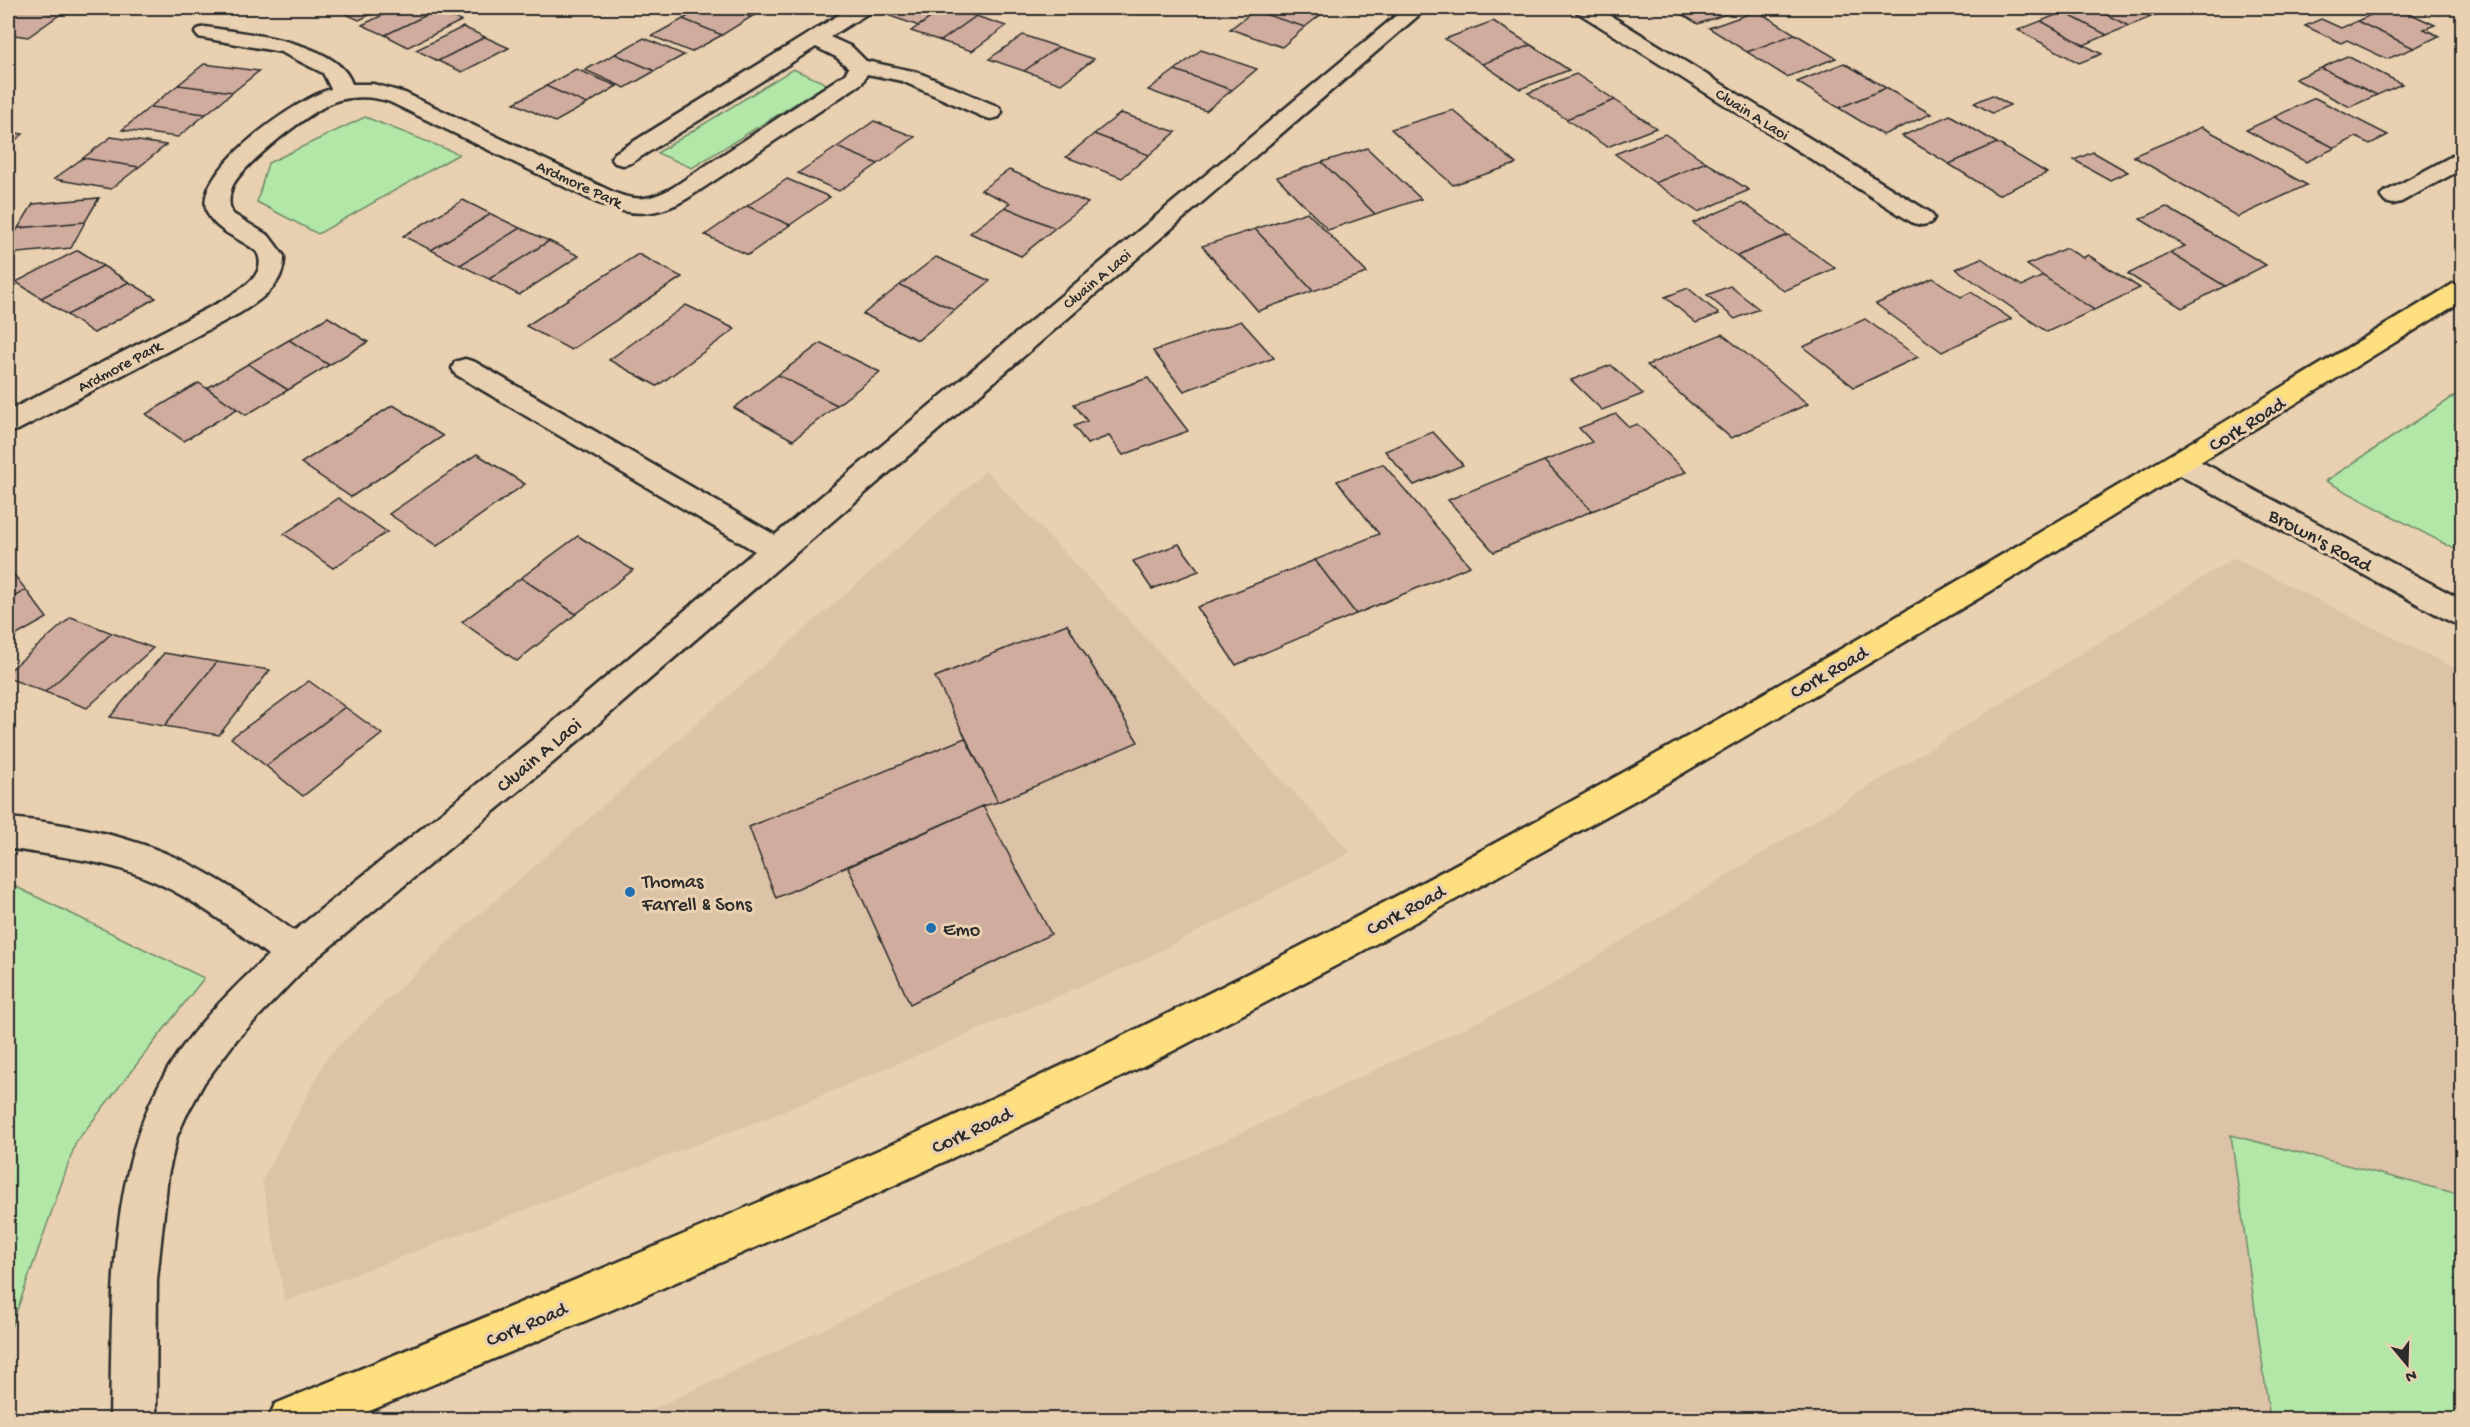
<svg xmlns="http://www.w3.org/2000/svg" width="2470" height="1427" viewBox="0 0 2470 1427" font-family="'Gochi Hand',sans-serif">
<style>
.built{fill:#dcc2a7}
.green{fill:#b2e7a8;stroke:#6e896a;stroke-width:1.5}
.building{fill:#cfac9d;stroke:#2b2b2b;stroke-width:1.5}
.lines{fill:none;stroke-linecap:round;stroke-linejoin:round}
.minor-casing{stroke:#2b2b2b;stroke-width:5}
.major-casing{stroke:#2b2b2b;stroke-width:5}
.minor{fill:#e8d0b0;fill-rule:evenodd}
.major{fill:#fedf80;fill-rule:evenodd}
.poi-dot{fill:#1f6fb2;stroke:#e8d0b0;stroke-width:2}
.labels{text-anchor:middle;stroke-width:6;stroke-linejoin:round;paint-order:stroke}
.far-street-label{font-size:16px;fill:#2b2b2b;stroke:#e8d0b0}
.street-label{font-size:20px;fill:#2b2b2b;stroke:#e8d0b0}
.poi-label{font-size:20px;fill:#2b2b2b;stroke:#e8d0b0;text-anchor:start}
</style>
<rect width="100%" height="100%" fill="#e8d0b0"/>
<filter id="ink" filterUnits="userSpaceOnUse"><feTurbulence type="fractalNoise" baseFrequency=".0167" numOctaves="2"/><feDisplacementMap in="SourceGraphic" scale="12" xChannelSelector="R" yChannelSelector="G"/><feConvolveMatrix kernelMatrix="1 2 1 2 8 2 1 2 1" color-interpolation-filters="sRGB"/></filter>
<g filter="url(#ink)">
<path class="built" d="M986,471L1351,852L1141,961L787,1110L285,1301L262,1181L328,1056L459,932Z
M2234,558L2462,672V1419L630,1420L1539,993Z"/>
<path class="green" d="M793,69L827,84L692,168L657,153Z
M365,117L459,154L318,234L257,202L268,163Z
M2462,391V553L2326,481Z
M8,883L204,978L76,1142L8,1336Z
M2231,1135L2462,1195V1419H2270Z"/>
<path class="building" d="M12,8H21L62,13L28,37L8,34V11Z
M21,8H71L62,13Z
M341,8H385L359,20L337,10Z
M397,8H430L437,10L385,35L362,25Z
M703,8H726L751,17L722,35L683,19Z
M726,8H769L751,17Z
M902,8H945L919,26L890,16Z
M945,8L976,16L941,41L911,31Z
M1258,8H1323L1328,9L1305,27L1254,11Z
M1672,8H1743L1698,24Z
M2076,8H2093L2129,26L2107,35L2063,12Z
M2093,8H2132L2151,17L2129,26Z
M2132,8H2173L2151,17Z
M2400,9L2435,25L2424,29L2439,36L2414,48L2357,21L2382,10L2390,14Z
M437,10L461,21L408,47L385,35Z
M1254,11L1305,27L1282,47L1230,29Z
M1757,11L1795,34L1747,52L1709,28Z
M2063,12L2107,35L2084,45L2041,21Z
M976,16L1006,26L972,51L941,41Z
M683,19L722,35L691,52L652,36Z
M2321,19L2341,28L2357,21L2414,48L2387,59L2347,40L2341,43L2305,26Z
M1493,21L1531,45L1482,64L1445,39Z
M2041,21L2084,45L2102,54L2079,63L2018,30Z
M463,27L485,37L438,61L416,50Z
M1795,34L1836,58L1787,77L1747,52Z
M1023,35L1058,47L1024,71L989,59Z
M485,37L509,48L462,72L438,61Z
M644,38L684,55L655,71L615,54Z
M1531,45L1569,70L1520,89L1482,64Z
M1058,47L1094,59L1061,84L1024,71Z
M1201,50L1257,69L1232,90L1175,70Z
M615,54L655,71L625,88L585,70Z
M2347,56L2402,84L2377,95L2321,68Z
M1844,63L1886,88L1839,108L1797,82Z
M204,64L259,71L233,92L178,85Z
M2321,68L2377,95L2350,107L2295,79Z
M576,69L617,86L587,104L546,86Z
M1175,70L1232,90L1206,111L1148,90Z
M1576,74L1615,100L1566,119L1528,93Z
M178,85L233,92L206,114L150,107Z
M546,86L587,104L555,122L514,103Z
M1886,88L1931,114L1883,135L1839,108Z
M1992,95L2010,105L1992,113L1974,103Z
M2315,98L2388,135L2370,144L2356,137L2335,148L2274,117Z
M1615,100L1656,128L1607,147L1566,119Z
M150,107L206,114L178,137L122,130Z
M1453,110L1516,164L1453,185L1391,129Z
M1121,113L1176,132L1149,155L1094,134Z
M1950,115L1997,143L1949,164L1902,136Z
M2274,117L2335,148L2306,162L2246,130Z
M874,121L915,137L878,164L837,147Z
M2202,127L2307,185L2238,217L2133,156Z
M8,132L23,134L8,146Z
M1094,134L1149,155L1122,178L1066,157Z
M1665,134L1706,162L1655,183L1615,154Z
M111,137L166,145L139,167L83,158Z
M1997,143L2047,173L1998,195L1949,164Z
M837,147L878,164L839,191L798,173Z
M1367,148L1421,199L1375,214L1322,162Z
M2093,152L2128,172L2110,180L2074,160Z
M83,158L139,167L111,189L54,179Z
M1322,162L1375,214L1328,230L1277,177Z
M1706,162L1749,190L1698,212L1655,183Z
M1009,170L1088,203L1055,228L1005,207L1010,203L981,190Z
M787,179L830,197L790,225L747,206Z
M99,198L85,222L18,228L33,204Z
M463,200L491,214L431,250L403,236Z
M1742,202L1788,235L1737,256L1693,223Z
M747,206L790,225L748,255L705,235Z
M1005,207L1055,228L1021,256L970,233Z
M2166,207L2266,265L2225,286L2170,253L2185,246L2140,219Z
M1307,212L1367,273L1313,291L1255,229Z
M491,214L520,228L460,265L431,250Z
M85,222L71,248L8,254V246L18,228Z
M520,228L549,241L489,279L460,265Z
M1255,229L1313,291L1258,311L1202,246Z
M1788,235L1835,268L1784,291L1737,256Z
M549,241L579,256L519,295L489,279Z
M2066,248L2083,258L2088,255L2140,288L2094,310L2027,265Z
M78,250L103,266L41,298L16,282Z
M2170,253L2225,286L2182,308L2128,274Z
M638,254L682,277L571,350L526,326Z
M936,257L990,281L955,310L900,285Z
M1981,258L2022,286L2043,276L2094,310L2047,332L1956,269Z
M103,266L129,282L67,315L41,298Z
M1933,278L1961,297L1971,292L2011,319L1942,352L1876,304Z
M129,282L156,298L94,333L67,315Z
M900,285L955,310L918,340L863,314Z
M1730,286L1759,309L1735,319L1707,295Z
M1688,288L1719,314L1696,323L1665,297Z
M686,305L735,329L657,386L609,360Z
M328,317L368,342L329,365L289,340Z
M1865,319L1918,357L1854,387L1803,347Z
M1241,321L1274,358L1184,391L1153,351Z
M1722,334L1808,404L1731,438L1647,365Z
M289,340L329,365L288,390L248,364Z
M821,343L880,372L837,405L778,375Z
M248,364L288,390L246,415L207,388Z
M1611,365L1643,394L1602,410L1571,380Z
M778,375L837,405L793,440L734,408Z
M1148,378L1188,431L1123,455L1109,436L1087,444L1074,426L1087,421L1074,404Z
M199,383L237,409L184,441L146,414Z
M393,405L443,436L351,497L301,463Z
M1616,414L1629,427L1637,424L1686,472L1592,511L1544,461L1592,442L1579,428Z
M1433,432L1463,465L1414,485L1385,451Z
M477,454L525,484L437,546L389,514Z
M1544,461L1592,511L1494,552L1448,500Z
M1383,464L1470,566L1356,614L1315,560L1379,534L1337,481Z
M338,498L387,532L333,568L284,534Z
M578,536L633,570L576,614L521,578Z
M1179,544L1199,571L1152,589L1133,561Z
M1315,560L1356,614L1236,665L1197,607Z
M8,567L26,590L8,600Z
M521,578L576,614L517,661L462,622Z
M26,590L47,618L8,640V600Z
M71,617L112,633L45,692L8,678V672Z
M1067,624L1138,742L998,802L935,677Z
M112,633L153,648L87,708L45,692Z
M164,653L217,662L164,726L110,717Z
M217,662L270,670L219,735L164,726Z
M309,681L345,707L266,766L231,738Z
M345,707L382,734L303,796L266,766Z
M965,738L998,802L983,806L776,898L749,827Z
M983,806L1051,934L910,1004L848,867Z"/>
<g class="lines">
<defs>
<path id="minor" d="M850,8H873L870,12L830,37L852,47L866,61L917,72L999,107L1002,112L999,117L991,119L983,117L902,81L867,74L862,83L688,198C657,217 629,217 596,202L390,102C373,96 356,96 339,100C316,106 241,165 232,187C229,196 228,206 233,214L269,236L284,256C285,284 262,299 240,313L18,430L8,432V411L222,301C238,291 269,276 257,252C242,238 211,231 206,208C197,168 298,98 331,89L323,73L281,52L198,37L195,33L198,29L205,27C243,33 339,41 352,84H373L405,93L613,192C636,202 650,200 672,188L845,74L849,68L836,57L816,47L631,163L623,165L615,163L611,158L615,153Z
M1405,8H1427L556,760L308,965L237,1039L204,1083L186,1116L177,1136L168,1175L157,1280L156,1420H110C113,1299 106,1160 176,1056C202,1018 235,987 268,955C228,925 186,893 139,875C97,859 51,856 8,848V818C66,823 128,835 181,860C221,879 258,905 294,931L532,740L755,551L455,374L452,368L455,362L465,359L475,362L775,535Z
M1574,8H1598L1931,213L1934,218L1931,223L1922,225L1913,223L1577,12Z
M2462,153V169L2401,202L2393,204L2385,202L2381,197L2385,192L2454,155Z
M2180,453L2190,456L2462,600V626L2451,622L2170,470L2166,463L2170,456Z"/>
<path id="major" d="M2462,282V301L1991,591L1668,782L1339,964L1173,1051L1067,1104L852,1205L635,1300L348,1420H268L275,1404C567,1283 861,1166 1145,1025C1594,803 2024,544 2453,284Z"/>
</defs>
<use href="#minor" class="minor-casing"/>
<use href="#major" class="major-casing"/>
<use href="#minor" class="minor"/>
<use href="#major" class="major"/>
</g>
</g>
<g class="poi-dot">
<circle cx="630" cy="892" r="6"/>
<circle cx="931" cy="928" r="6"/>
</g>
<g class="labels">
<g class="far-street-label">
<text transform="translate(1753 113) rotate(32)" y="6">Cluain A Laoi</text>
<text transform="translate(580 183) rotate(25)" y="6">Ardmore Park</text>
<text transform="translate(1096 278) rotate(-40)" y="6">Cluain A Laoi</text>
<text transform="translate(119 365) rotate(-28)" y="6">Ardmore Park</text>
</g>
<g class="street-label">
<text transform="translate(2246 423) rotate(-32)" y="7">Cork Road</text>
<text transform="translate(2321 539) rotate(28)" y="7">Brown's Road</text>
<text transform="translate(1828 671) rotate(-30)" y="7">Cork Road</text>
<text transform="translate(538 754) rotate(-40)" y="7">Cluain A Laoi</text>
<text transform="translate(1405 909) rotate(-28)" y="7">Cork Road</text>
<text transform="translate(971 1129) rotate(-25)" y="7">Cork Road</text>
<text transform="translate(526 1323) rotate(-23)" y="7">Cork Road</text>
</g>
<g class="poi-label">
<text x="642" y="887">Thomas<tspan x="642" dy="23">Farrell &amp; Sons</tspan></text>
<text x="943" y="935">Emo</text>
</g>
</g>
<rect width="2470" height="1427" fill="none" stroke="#e8d0b0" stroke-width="30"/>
<rect x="15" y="15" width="2440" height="1397" fill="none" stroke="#2b2b2b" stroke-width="2" filter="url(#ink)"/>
<g transform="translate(2407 1364) rotate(161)" stroke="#e8d0b0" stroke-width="4.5" paint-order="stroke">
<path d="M0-4.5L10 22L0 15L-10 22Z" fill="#2b2b2b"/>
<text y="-9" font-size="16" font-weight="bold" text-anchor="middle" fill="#2b2b2b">N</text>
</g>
</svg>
